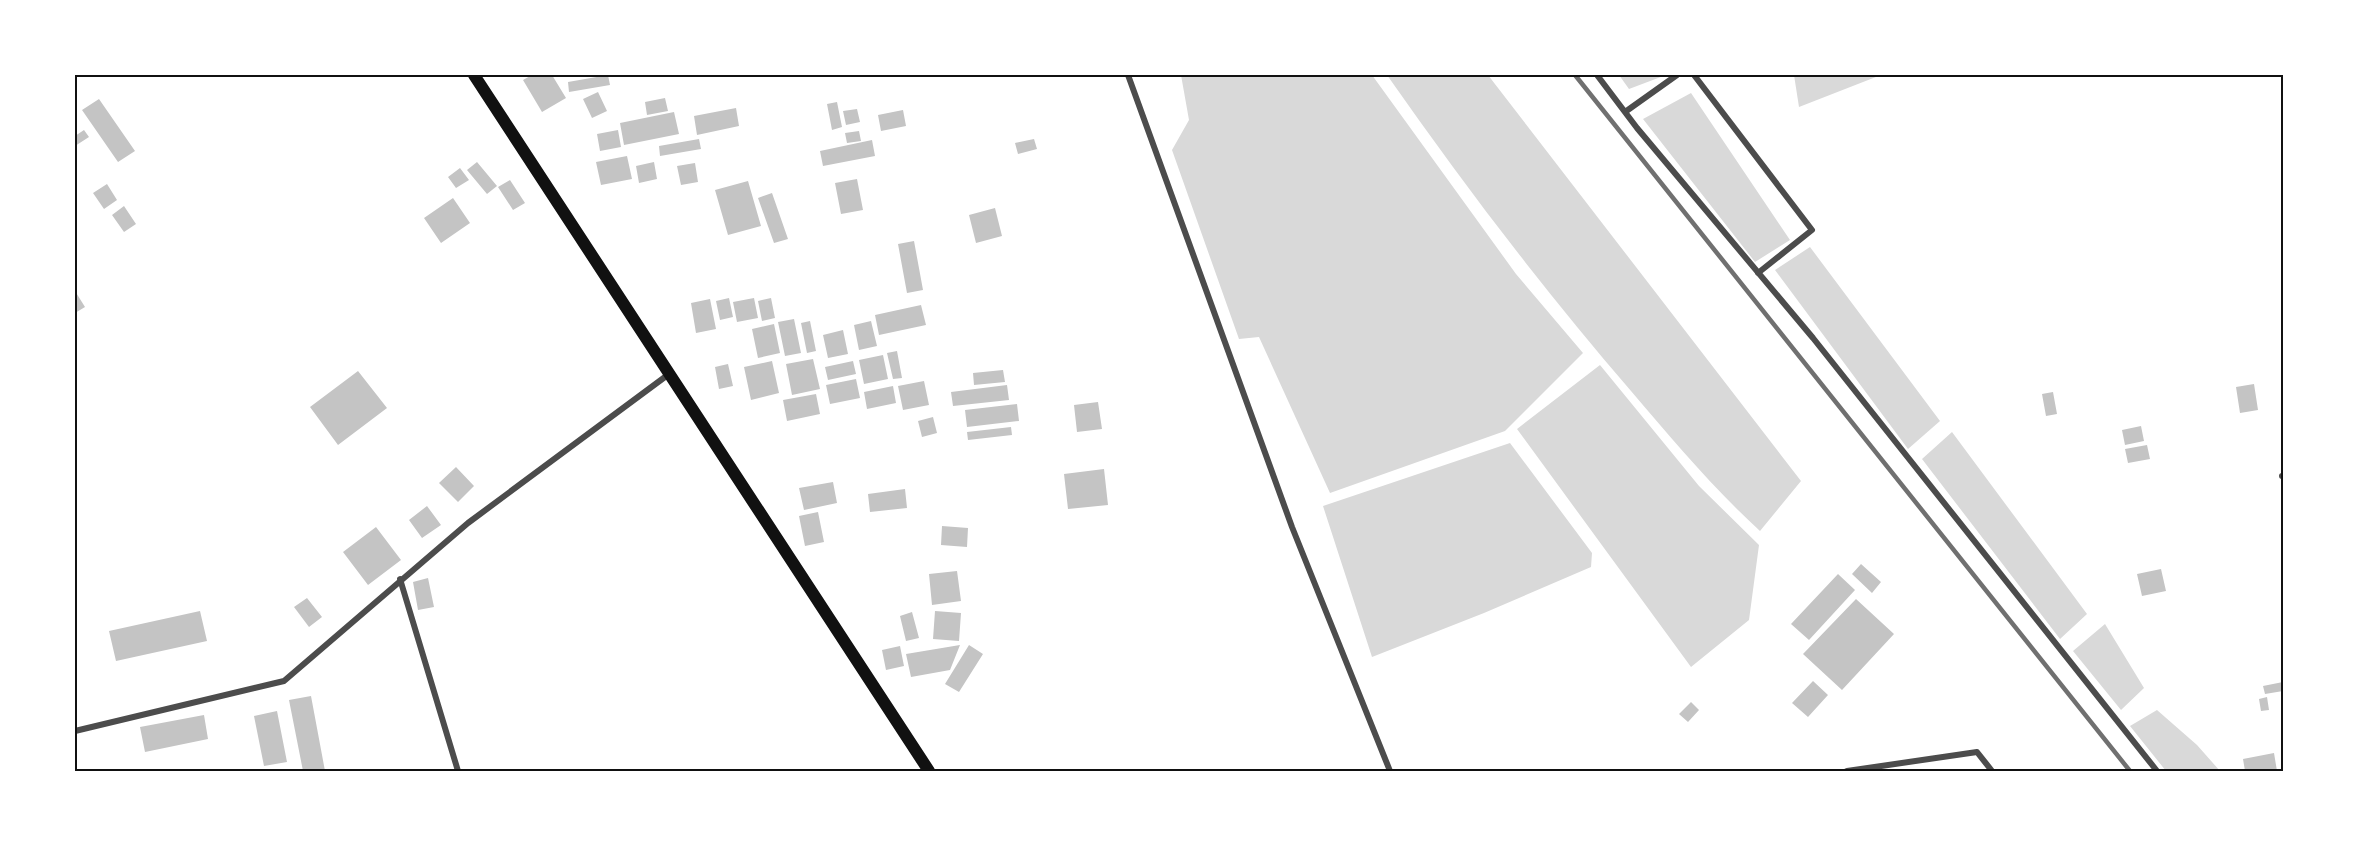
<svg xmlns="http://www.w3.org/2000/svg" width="2358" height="846" viewBox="0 0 2358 846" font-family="Georgia,serif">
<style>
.water{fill:#d9d9d9}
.building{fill:#c4c4c4}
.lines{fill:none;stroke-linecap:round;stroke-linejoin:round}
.minor{stroke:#4c4c4c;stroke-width:6}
.trunk{stroke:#111;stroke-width:12}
.rail{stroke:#707070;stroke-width:4.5}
.neatline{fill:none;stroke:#111;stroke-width:2}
</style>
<rect width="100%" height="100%" fill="#fff"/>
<path class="water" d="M1181,75H1372L1516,274L1583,353L1505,431L1330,493L1259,337L1239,339L1172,150L1189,120Z
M1387,75H1488L1801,481L1760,531C1713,488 1673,440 1631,391C1544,290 1463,184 1387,75Z
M1619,75H1666L1629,89Z
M1794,75H1881L1799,107Z
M1691,93L1790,240L1755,262L1643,119Z
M1810,247L1940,421L1908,449L1775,270Z
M1600,365L1699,486L1759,545L1749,620L1691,667L1517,429Z
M1952,432L2087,614L2060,639L1922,459Z
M1510,443L1592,553L1591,567L1484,613L1372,657L1323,506Z
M2105,624L2144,688L2121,710L2073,651Z
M2157,710L2197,745L2220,771H2166L2130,726Z"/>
<path class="building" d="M532,75H552L566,98L542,112L523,80Z
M608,75L610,85L569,92L568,82Z
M598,92L607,111L592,118L583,99Z
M665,98L668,111L647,115L645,102Z
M99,99L135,151L118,162L82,110Z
M837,102L842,127L832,130L827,104Z
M736,108L739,126L697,135L694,116Z
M857,109L860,122L846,125L843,111Z
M903,110L906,126L881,131L878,115Z
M674,112L679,134L624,145L620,123Z
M84,130L89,137L75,146V136Z
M618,130L621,147L600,151L597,134Z
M859,131L861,141L847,143L845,133Z
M699,139L701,149L660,156L659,146Z
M1034,139L1037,149L1018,154L1015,143Z
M872,140L875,156L823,166L820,151Z
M627,156L632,179L601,185L596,162Z
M477,162L497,186L487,194L467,170Z
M654,162L657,179L639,183L636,166Z
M695,163L698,182L681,185L677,166Z
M460,168L469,180L456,188L448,177Z
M857,179L863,210L841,214L835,183Z
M510,180L525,203L513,210L498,187Z
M748,181L761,226L728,235L715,190Z
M107,184L117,200L104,209L93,193Z
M772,193L788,239L774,243L758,198Z
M453,198L470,223L441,243L424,218Z
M124,206L136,224L124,232L112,215Z
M995,208L1002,236L976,243L969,215Z
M914,241L923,290L907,293L898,244Z
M75,291L85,307L75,313Z
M729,298L733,317L720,320L716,301Z
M754,298L758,318L737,322L733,302Z
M771,298L775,318L762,321L758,301Z
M710,299L716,329L696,333L691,303Z
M921,305L926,325L879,335L875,315Z
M794,319L801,353L785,356L778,322Z
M810,321L816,351L807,353L801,323Z
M871,321L877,346L859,350L854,325Z
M774,324L780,353L758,358L752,329Z
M843,330L848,354L828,358L823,335Z
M897,351L902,378L893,379L887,353Z
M883,355L888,379L864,384L859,360Z
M813,359L820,389L792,395L786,364Z
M772,361L779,393L751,400L744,367Z
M853,361L856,374L828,380L825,367Z
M728,364L733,386L719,389L715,367Z
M1003,370L1005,382L974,385L973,373Z
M358,371L387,408L338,445L310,407Z
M856,379L860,398L830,404L826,385Z
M924,381L929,405L903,410L898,386Z
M2254,384L2258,410L2240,413L2236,387Z
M1007,385L1009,400L953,406L951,392Z
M893,386L896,403L867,409L864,392Z
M2053,392L2057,414L2046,416L2042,394Z
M816,394L820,414L787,421L783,400Z
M1098,402L1102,429L1077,432L1074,405Z
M1017,404L1019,421L967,427L965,410Z
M933,417L937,433L922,437L918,421Z
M2141,426L2144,441L2125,445L2122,430Z
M1011,427L1012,435L968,440L967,432Z
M2147,445L2150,459L2128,463L2125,449Z
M456,467L474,486L458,502L439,483Z
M1104,469L1108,505L1068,509L1064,474Z
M833,482L837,503L804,510L799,488Z
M905,489L907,508L870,512L868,494Z
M427,506L441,525L422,538L409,520Z
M818,512L824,542L805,546L799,516Z
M942,526L968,528L967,547L941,545Z
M376,527L401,560L368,585L343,552Z
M1861,564L1881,582L1872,593L1852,574Z
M2161,569L2166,591L2142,596L2137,574Z
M957,571L961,601L932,605L929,574Z
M1838,574L1855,590L1809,640L1791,624Z
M428,578L434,607L418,610L413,582Z
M307,598L322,617L309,627L294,607Z
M1856,599L1894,634L1842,690L1803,654Z
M200,611L207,641L116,661L109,631Z
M935,611L961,613L959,641L933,639Z
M912,612L919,638L906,641L900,616Z
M960,645L950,670L911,677L906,654Z
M969,645L983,654L959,692L945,684Z
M900,646L904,666L886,670L882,650Z
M1813,681L1828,695L1808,717L1792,703Z
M2283,682V691L2265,694L2263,686Z
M311,696L325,771H303L289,700Z
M2267,697L2269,710L2261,711L2259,699Z
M1691,702L1699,710L1688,722L1679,714Z
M277,711L287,762L264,766L254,716Z
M204,715L208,739L145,752L140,727Z
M2274,753L2277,771H2245L2243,759Z"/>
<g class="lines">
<path class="minor" d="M1128,75L1292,527L1390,771
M1597,75L1637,128L1813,338L2157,771
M1694,75L1812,230L1758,273
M1625,112L1677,75
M2282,476H2283
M400,579L458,771
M75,731L284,681L468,523L669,374
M1847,771L1977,752L1992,771"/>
<path class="trunk" d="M474,75L929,771"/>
<path class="rail" d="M1575,75L2130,771"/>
</g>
<rect width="2358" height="846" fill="none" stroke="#ffffff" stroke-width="153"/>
<rect x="76" y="76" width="2206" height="694" class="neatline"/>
</svg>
